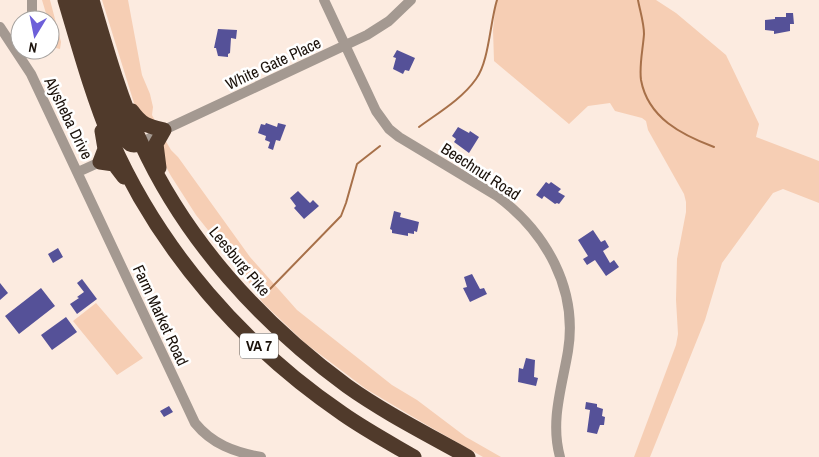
<svg xmlns="http://www.w3.org/2000/svg" width="819" height="457" viewBox="0 0 819 457" font-family="'Archivo Narrow',sans-serif">
<style>
.green{fill:#f6ceb4}
.lines{fill:none;stroke-linecap:round;stroke-linejoin:round}
.stream{stroke:#a77049;stroke-width:2}
.building{fill:#555198}
.minor{stroke:#a49991;stroke-width:10}
.highway{stroke:#503a2b;stroke-width:15}
.labels{text-anchor:middle;stroke-width:5;stroke-linejoin:round;paint-order:stroke}
.shield{fill:#fff;stroke:#5f5954;stroke-width:1}
.shield-label{font-size:15px;font-weight:bold;fill:#1b120b}
.street-label{font-size:16px;fill:#1b120b;stroke:#fff}
</style>
<rect width="100%" height="100%" fill="#fcebe0"/>
<path class="green" d="M42,0H50L61,42L60,49L56,48L50,27V20H48Z
M102,0H128L142,75L150,94L153,107L152,115L156,123L140,117L134,103Z
M496,0H656L676,13L726,55L759,124L756,137L819,161V203L783,189L773,193L722,263L705,320L650,457H634L676,345L678,334L676,300L677,259L686,212V202L684,194L648,130L646,121L642,118L615,111L610,103L588,106L569,124L494,61L493,30Z
M164,138L171,150L178,157L250,257L297,310L392,385L417,400L466,437L501,457H483L425,424L366,389L305,343L263,303L246,278L196,215L171,176L159,154Z
M96,303L143,358L117,375L73,321Z"/>
<g class="lines">
<path class="stream" d="M638,0C640,11 644,23 644,34C643,49 639,65 641,80C648,118 682,135 714,147
M419,127C438,113 462,99 476,79C489,62 490,22 497,0
M270,289L341,216L346,203L357,164L380,146"/>
</g>
<path class="building" d="M786,13H793L794,24H790V31L774,34V31L765,30V20L775,19V17H786Z
M218,29L237,30L236,39L231,38L230,53L228,54V57L218,56L216,48H214Z
M397,50L415,58L409,71L405,70L403,74L393,69L396,58L393,57Z
M266,123L277,127L278,123L286,125L280,141L276,140L273,150L268,148L270,142L265,140L266,136L258,133L261,124L265,125Z
M458,127L469,133L470,131L479,137L469,153L454,142L456,139L452,136Z
M546,182L549,184L551,182L561,189L558,192L565,196L559,204L557,203L555,204L544,196L542,199L536,195Z
M298,191L310,203L313,200L319,206L304,219L294,208L296,206L290,198Z
M394,211L401,213L400,217L419,222L417,232L414,231V234L408,233V236L392,233V230L390,229Z
M593,230L601,242L605,240L609,247L603,251L610,263L614,260L619,267L606,276L595,260L587,265L583,259L588,256L578,240Z
M58,248L63,257L53,263L48,254Z
M472,274L480,289L484,288L487,294L470,302L463,288L467,287L464,277Z
M82,279L97,299L77,314L70,304L79,298L77,297L84,292L77,283Z
M0,283L8,293L0,300Z
M41,288L55,306L19,334L5,316Z
M66,317L77,332L52,350L41,335Z
M526,358L535,360L534,377L538,378L536,386L518,382L519,368L523,369Z
M586,402L597,404V407L603,409L602,416L605,417L604,425H600L597,434L587,432L590,410L585,409Z
M169,406L173,412L164,417L160,411Z"/>
<g class="lines">
<path class="minor" d="M324,0L376,111L389,129L399,137L497,196C546,232 578,289 568,351C562,387 550,421 560,457
M32,20V0
M0,27L31,74L195,423C212,444 234,452 261,457
M141,143L164,130L367,35L389,21L411,0
M78,172L100,162"/>
<path class="highway" d="M65,0C79,47 92,95 111,140C160,251 243,346 343,414C366,430 390,443 414,457
M78,0C84,22 116,135 130,144C134,146 137,145 141,143
M92,0C106,48 120,98 141,143C186,241 261,323 347,386C385,413 427,434 468,457
M132,111C142,125 148,126 164,130L156,144L159,168
M102,131L105,149L100,162L114,164L124,177"/>
</g>
<g class="labels">
<rect class="shield" x="240" y="333.5" width="38" height="25" rx="4"/>
<g class="shield-label">
<text x="259" y="351">VA 7</text>
</g>
<g class="street-label">
<text transform="translate(273 63) rotate(-25)" y="6">White Gate Place</text>
<text transform="translate(69 118) rotate(64)" y="6">Alysheba Drive</text>
<text transform="translate(481 171) rotate(33)" y="6">Beechnut Road</text>
<text transform="translate(240 261) rotate(50)" y="6">Leesburg Pike</text>
<text transform="translate(161 315) rotate(65)" y="6">Farm Market Road</text>
</g>
</g>
<g transform="translate(35 35) rotate(190)"><circle r="24" fill="#ffffff" stroke="#a4a09d"/>
<path d="M0-4L9 19L0 12L-9 19Z" fill="#6d5fd9"/>
<text y="-8" font-size="14" font-weight="bold" text-anchor="middle" fill="#1b120b">N</text>
</g>
</svg>
